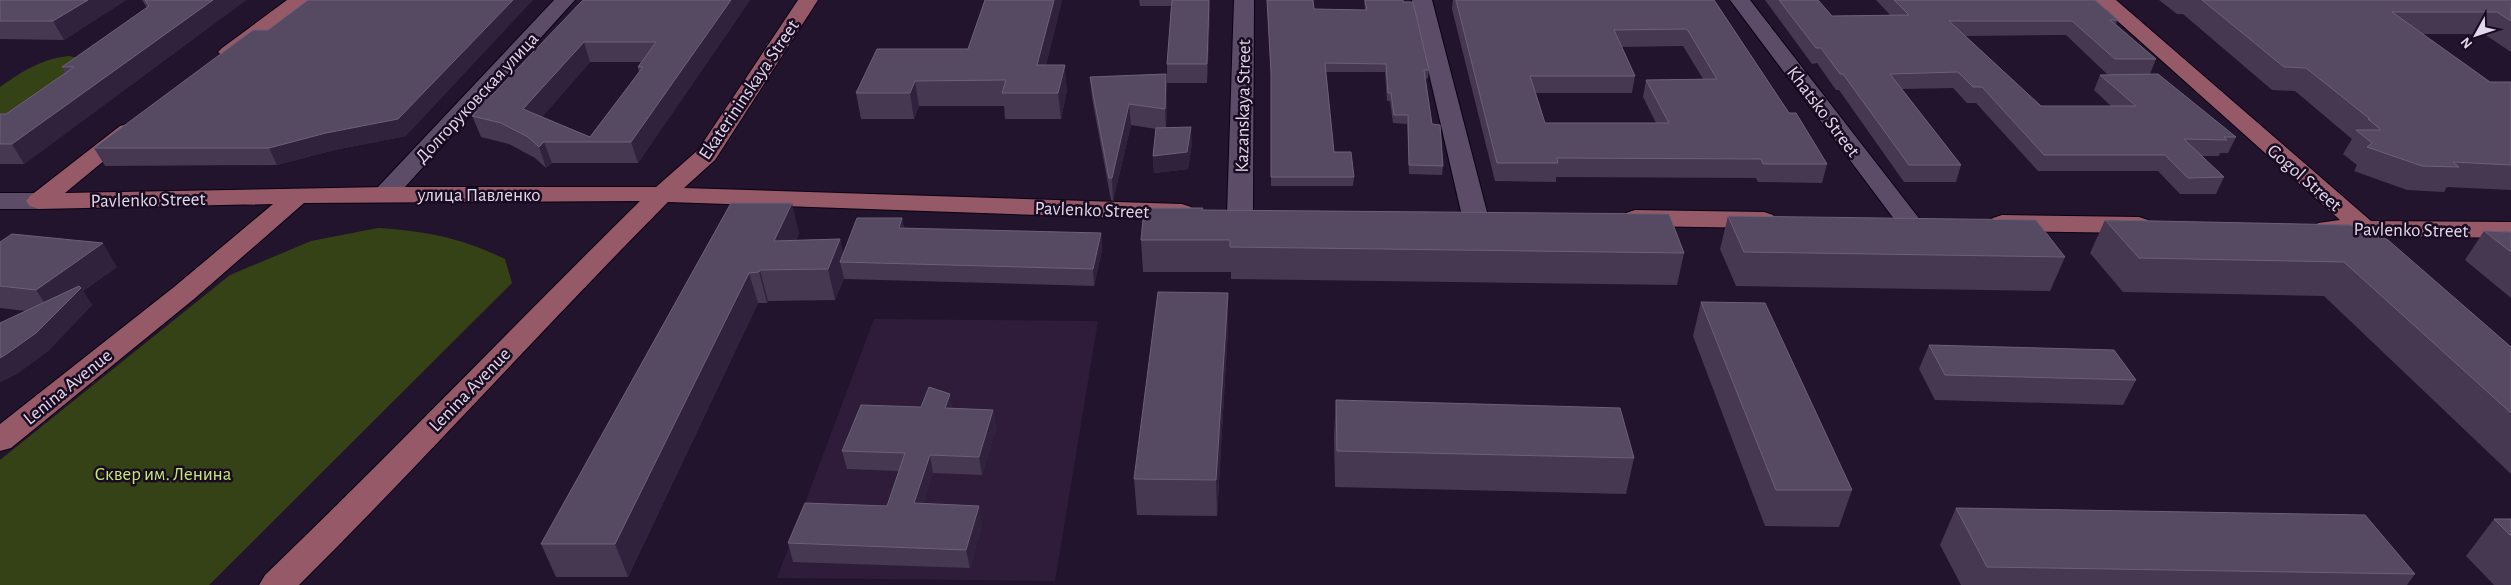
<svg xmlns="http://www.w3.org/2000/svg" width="2511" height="585" viewBox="0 0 2511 585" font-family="'Alegreya Sans',sans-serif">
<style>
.built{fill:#2e1c3a}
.green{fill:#354216}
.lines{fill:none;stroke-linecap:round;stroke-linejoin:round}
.minor-casing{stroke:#0b0214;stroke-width:2}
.major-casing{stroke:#0b0214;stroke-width:2}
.minor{fill:#5c4c68;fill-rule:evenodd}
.major{fill:#965967;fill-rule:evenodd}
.wall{fill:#463851;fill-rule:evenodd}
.shaded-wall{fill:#30223c}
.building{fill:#564962;stroke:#6c6077;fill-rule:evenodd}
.labels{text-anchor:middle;stroke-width:5;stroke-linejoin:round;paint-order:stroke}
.street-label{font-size:19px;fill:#e1d8e9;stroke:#190b22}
.park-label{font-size:19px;fill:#c4e975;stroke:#190b22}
</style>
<rect width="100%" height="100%" fill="#22142c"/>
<path class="built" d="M874,319L1098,321L1055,581L777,578Z"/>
<path class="green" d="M69,56L78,58L81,61L12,112L0,117V87C23,71 41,59 69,56Z
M378,228C426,231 462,238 505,259L512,283L209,585H0V460L230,275L311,241Z"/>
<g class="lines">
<defs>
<path id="minor" d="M554,0H575L394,199L385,201L376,199L373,194L376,189Z
M1234,0H1254L1253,213L1249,218L1240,221L1231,218L1227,213Z
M1412,0H1432L1488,216L1484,221L1475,224L1466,221L1462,216Z
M1730,0H1750L1918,217L1922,222L1918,227L1909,230L1900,227Z
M0,193H39L48,196L52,201L48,206L39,209H0Z"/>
<path id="major" d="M287,0H310L236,56L229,58L222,56L218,52L222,48Z
M798,0H818L715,160L684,188L1182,204L1191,207L1195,212L1191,217L1182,220L668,202C543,328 425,460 299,585H259L265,575C392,453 514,325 640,201L304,203L194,299L11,448L0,451V424L174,287L273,204L39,209L30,206L26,201L30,196L120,126L128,124L136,126L140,131L65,193L385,187H656L698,150Z
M2094,0H2116L2371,221L2511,222V238L2381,236L2370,241L2358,236L2318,233L2314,228L2318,223L2340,220Z
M1635,210L1764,212L1773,215L1777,220L1773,225L1764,228L1635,226L1626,223L1622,218L1626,213Z
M2002,215L2139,217L2148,220L2152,225L2148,230L2139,233L2002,231L1993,228L1989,223L1993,218Z"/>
</defs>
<use href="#minor" class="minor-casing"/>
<use href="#major" class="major-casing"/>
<use href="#minor" class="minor"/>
<use href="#major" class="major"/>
</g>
<path class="wall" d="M0,0H126L64,40L0,39Z
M142,0H246L24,164H0V114H6L65,73L62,67L147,8Z
M583,0H750L638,163H552L546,168L535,158L509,144L481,137L468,106L491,96ZM590,62H641L638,67L639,73L590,137L542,117Z
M985,0H1062L1046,65L1067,90L1061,119H1005L1004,106H919L914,119H861L856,93L968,49Z
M1139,0H1209L1210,16L1207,83H1167V64L1171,6H1140Z
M1267,0H1313L1314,9L1365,10L1364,0H1403L1429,70L1428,78L1425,79L1432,124L1443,166L1442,175L1409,174L1407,124L1393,123L1390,101H1387L1385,72H1326L1334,152L1354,177L1353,186H1271V80Z
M1453,0H1714L1789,113L1827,164L1822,183L1758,182L1756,178L1556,177V182L1495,181L1452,9ZM1683,46L1703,79L1646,80L1643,97L1656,123H1545L1536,93H1632L1635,76L1622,47Z
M1765,0H1818L1832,16L1890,15L1876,0H2095L2118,20L2116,24L2156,59L2150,74L2236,137L2228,153H2220L2219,156H2201L2224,177L2216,194H2180L2158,171H2038L1976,103H1967L1953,88L1902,89L1961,165L1956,182H1904L1839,90H1836L1817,63L1812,64ZM2066,35L2108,75H2100L2094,90L2111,106H2041L1965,36Z
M2159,0H2511V52L2484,34H2423L2490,82H2511V190L2447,187L2444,192L2407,190L2354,171L2357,165L2343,154L2352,139L2295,91L2272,90L2183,14H2177Z
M1166,74L1167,95L1166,128L1192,143L1188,169L1154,173L1153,156L1156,129L1131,125L1113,201L1111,200L1092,98L1090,77Z
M406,136L334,150L277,165L105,166L94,148Z
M731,203L799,233L796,240L840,239L843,254L902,218L904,228L1101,233L1102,250L1094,286L844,279V278L835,300L768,301L767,303H758L628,577H556L541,544Z
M1203,210L1684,253L1677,285L1231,279V272H1143L1141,240Z
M1728,216L2065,257L2050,291L1736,286L1720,249Z
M2105,220L2350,225L2511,347V474L2324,296L2123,292L2090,253Z
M2484,231L2511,232V298L2465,260Z
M0,242L117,267L83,291L92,305L48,351L18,373L0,382V323L26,311L0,308Z
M1228,293V327L1217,516L1137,515L1134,479Z
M1701,302L1852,490L1839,527L1765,526L1693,336Z
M1929,345L2136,380L2123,405L1935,400L1919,369Z
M1336,400L1634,458L1626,494L1335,487L1334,436Z
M952,408L993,410L996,428L982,475L933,473L923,504L982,524L970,568L793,562L788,543L887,506L899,471L847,469L842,451Z
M1956,508L2415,574L2407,585H1961L1940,545Z
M2494,519H2511V585H2494L2466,556Z"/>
<path class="shaded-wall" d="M88,0H126L64,40L53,21Z
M213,0H246L24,164L12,144Z
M513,0H533L406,136L334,150L277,165L269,148L326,133Z
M731,0H750L638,163L631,142Z
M1054,0H1062L1040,90L1037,65Z
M1209,0L1210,16L1207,83V64Z
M584,42L590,62L531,130L523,109Z
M1065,65L1067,90L1061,119L1058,93Z
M1166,74L1167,95L1166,131L1165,109Z
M915,81L919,106L914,119L910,93Z
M1129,104L1131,125L1113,201L1112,178Z
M1191,127L1192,143L1188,169L1154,173L1153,156Z
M544,142L552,163L546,168L539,147Z
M792,203L799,233L782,271L774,241Z
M902,218L905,235L899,228Z
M1101,233L1102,250L1094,286L1093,269Z
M840,239L845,262H840L844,278L835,300L828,269Z
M103,243L117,267L83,291L92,305L48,351L18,373L0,382V358L52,314L36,290Z
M760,270L768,301L767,303L759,272Z
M749,273L758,303L628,577L615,544Z
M1228,293V327L1217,516L1216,480Z
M950,394L953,411L945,408Z
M993,410L996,428L982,475L979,457Z
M930,455L933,473L918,522L914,503Z
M979,506L982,524L970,568L966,550Z"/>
<path class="building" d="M0,0H88L53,21H0Z
M145,0H213L12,144H0V114H6L74,67H62L149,6Z
M308,0H513L398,119L326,133L269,148H94L253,30H268Z
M583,0H731L631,142H544L539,147L528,137L501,123L472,116L477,111L468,106L477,90L491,96ZM584,42H656L638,67H643L590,137L523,109Z
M985,0H1054L1037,65H1065L1058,93H1002L1006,80L915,81L910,93H856L877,49H968Z
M1172,0H1209L1207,64H1167Z
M1267,0H1313L1314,9L1367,10L1365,0H1403V2H1413L1429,70H1424L1432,124L1440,125L1443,166L1409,165L1408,115H1394L1391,93H1388L1386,64L1325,63L1334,152H1351L1354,177H1271V72Z
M1456,0H1714L1789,113H1796L1827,164H1763L1761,159L1557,158L1558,163H1497ZM1687,29L1717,79L1646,80L1669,123H1545L1530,76H1635L1614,30Z
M1779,0H1818L1832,16L1909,15L1894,0H2095L2118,20H2110L2156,59H2115L2072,21H1949L2041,106H2136L2100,75L2158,74L2236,137H2224L2227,140L2184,139L2224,177L2188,178L2165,155H2044L1982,87H1973L1958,72L1890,74L1961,165H1909L1843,74H1840L1821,48H1816Z
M2202,0H2511V21L2497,12H2392L2490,82H2511V165L2453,162L2459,167L2422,166L2367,147L2372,143L2356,130H2381L2368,119H2370L2306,68L2284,67Z
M1166,74L1165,109L1129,104L1112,178H1109L1090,77Z
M1191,127L1187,152L1153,156L1156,128Z
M731,203H792L774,241L840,239L828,269L760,270L759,272L749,273L615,544H541Z
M1144,208H1203L1202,210L1669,214L1684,253L1230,247V240H1141Z
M1728,216L2036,220L2065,257L1744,252Z
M857,218H902L899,228L1101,233L1093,269L840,262Z
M2105,220L2350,225L2367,229L2388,240L2511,347V413L2344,262L2139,258Z
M2484,231L2511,232V252Z
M12,234L103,243L36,290L0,286V242Z
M79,286L81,288L36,333L5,355L0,358V323Z
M1158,292L1228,293L1216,480L1134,479Z
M1701,302L1765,303L1852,490H1776Z
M1929,345L2114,350L2136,380L1945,375Z
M929,387L950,394L945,408L993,410L979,457L930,455L914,503L979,506L966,550L788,543L805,503L887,506L905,453L842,451L861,405L921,407Z
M1336,400L1620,408L1634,458L1337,451Z
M1956,508L2365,515L2415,574L1987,567Z
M2494,519H2511V536Z"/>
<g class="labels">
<g class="street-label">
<text transform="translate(748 89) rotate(-56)" y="7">Ekaterininskaya Street</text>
<text transform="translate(476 97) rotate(-47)" y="7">Долгоруковская улица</text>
<text transform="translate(1242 106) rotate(-89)" y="7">Kazanskaya Street</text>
<text transform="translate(1824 111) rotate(53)" y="7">Khatsko Street</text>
<text transform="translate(2305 177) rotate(41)" y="7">Gogol Street</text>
<text x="479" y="201">улица Павленко</text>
<text transform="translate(148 199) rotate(-1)" y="7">Pavlenko Street</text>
<text transform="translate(1092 209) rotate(2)" y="7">Pavlenko Street</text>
<text transform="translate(2411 229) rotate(1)" y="7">Pavlenko Street</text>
<text transform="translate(67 386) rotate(-39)" y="7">Lenina Avenue</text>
<text transform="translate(469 389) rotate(-46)" y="7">Lenina Avenue</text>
</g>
<g class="park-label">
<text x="163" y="480">Сквер им. Ленина</text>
</g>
</g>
<g transform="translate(2476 35) rotate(230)" stroke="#190b22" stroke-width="4" paint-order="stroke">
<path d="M0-4L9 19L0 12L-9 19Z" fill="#e1d8e9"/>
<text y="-8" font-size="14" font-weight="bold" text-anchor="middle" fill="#e1d8e9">N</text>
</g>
</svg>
